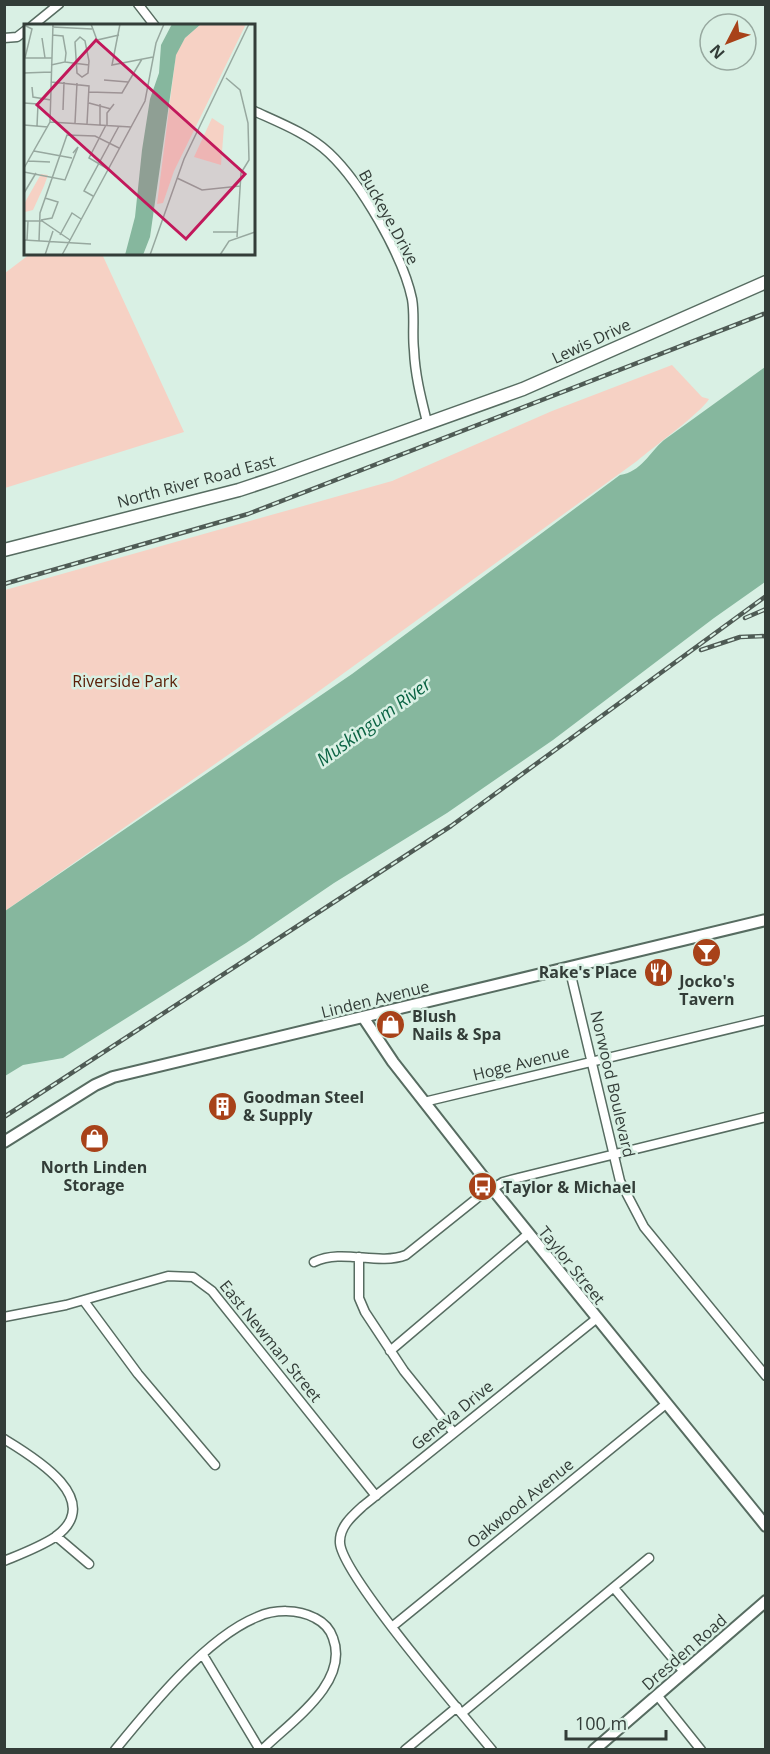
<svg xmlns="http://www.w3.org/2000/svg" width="770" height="1754" viewBox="0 0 770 1754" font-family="'Open Sans',sans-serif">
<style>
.green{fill:#f6d1c4}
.water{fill:#86b79e}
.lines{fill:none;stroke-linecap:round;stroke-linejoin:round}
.minor-casing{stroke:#576c61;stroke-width:11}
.tertiary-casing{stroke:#576c61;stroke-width:14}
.secondary-casing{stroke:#576c61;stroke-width:15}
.minor{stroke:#fff;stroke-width:8}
.tertiary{stroke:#fff;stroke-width:10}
.secondary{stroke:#fff;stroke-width:12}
.rail-casing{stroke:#4f5b55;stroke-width:4.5}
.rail{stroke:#d9f0e4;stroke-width:2;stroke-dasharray:7;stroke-linecap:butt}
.labels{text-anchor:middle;stroke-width:5;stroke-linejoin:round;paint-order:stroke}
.street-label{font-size:16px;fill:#333d38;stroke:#d9f0e4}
.park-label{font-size:16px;fill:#5b2008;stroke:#d9f0e4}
.poi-label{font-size:16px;font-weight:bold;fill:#333d38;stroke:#d9f0e4;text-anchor:start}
.water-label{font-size:18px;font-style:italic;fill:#0a6343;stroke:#d9f0e4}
.inset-road{fill:none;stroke:#97a89f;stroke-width:1.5}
.view{fill:#c2185b;fill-opacity:0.15;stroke:#c2185b;stroke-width:3}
.inset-edge{fill:none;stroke:#333d38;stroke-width:3}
</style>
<rect width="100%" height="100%" fill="#d9f0e4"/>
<path class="green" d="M30,254H102L184,432L5,488V273Z
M672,365L702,397L709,399C702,412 652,448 637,461L308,699L5,911V590L392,481L552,411Z"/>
<path class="water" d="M765,367V582L714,618L553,740L447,813L334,883L246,943L63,1058L23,1065L5,1076V911L352,674L620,475C641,472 649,453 664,440Z"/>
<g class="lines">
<defs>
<path id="minor" d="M138,4L155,26
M32,26L59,4
M4,38L17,37L26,30
M254,111C278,122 309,134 329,153C361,183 403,256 412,299C415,316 412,333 414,350C415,375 421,398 427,422
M569,967L620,1181L644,1227L766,1376
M424,1102L766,1020
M492,1189L503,1182L518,1178L766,1117
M359,1257V1298L365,1312L404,1371L454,1433
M314,1262C343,1248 377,1266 406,1255L491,1187
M84,1301L138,1374L215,1465
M4,1317L66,1305L168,1276L193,1277L212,1291L376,1496
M390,1351L528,1234
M4,1439C32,1456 107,1500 55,1537C40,1547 21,1554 4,1561
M56,1536L89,1564
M614,1588L684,1672
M393,1626L666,1404
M203,1655L260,1750
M657,1695L701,1750
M462,1713L649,1558
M115,1750C150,1707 207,1637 257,1617C275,1609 298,1609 315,1618C323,1622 330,1629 333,1638C350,1683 290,1722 262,1750
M405,1750L457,1707
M492,1750C465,1717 342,1575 340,1543C339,1527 352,1516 363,1506L596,1319"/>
<path id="tertiary" d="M363,1017L393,1062L491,1187L766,1526
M4,1142L95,1085L113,1077L766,920
M594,1750L766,1601"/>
<path id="secondary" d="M4,550L239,490L278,477L523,389L766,282"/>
</defs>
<use href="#minor" class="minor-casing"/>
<use href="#tertiary" class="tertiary-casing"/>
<use href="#secondary" class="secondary-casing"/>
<use href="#minor" class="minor"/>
<use href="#tertiary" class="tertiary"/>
<use href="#secondary" class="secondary"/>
<defs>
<path id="rail" d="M4,584L248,514L766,313
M745,618L766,609
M701,650L740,637L766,636
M4,1117L451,826L766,596"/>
</defs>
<use href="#rail" class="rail-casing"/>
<use href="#rail" class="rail"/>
</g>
<defs>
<symbol id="bar-disc" viewBox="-11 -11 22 22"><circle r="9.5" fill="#a84219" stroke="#d9f0e4"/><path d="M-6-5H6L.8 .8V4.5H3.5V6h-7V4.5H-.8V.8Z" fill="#fff"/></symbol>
<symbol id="restaurant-disc" viewBox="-11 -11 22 22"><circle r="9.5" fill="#a84219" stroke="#d9f0e4"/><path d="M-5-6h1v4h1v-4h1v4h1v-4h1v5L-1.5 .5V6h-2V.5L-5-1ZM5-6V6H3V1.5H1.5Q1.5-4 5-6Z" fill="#fff"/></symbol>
<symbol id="shop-disc" viewBox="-11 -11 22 22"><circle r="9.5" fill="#a84219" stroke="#d9f0e4"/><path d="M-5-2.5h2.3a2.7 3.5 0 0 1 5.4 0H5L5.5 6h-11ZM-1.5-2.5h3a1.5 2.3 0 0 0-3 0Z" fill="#fff"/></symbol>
<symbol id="building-disc" viewBox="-11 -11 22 22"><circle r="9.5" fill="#a84219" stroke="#d9f0e4"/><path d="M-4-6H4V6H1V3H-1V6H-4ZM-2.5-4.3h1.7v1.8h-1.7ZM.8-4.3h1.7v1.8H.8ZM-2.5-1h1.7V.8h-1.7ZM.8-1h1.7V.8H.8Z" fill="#fff"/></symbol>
<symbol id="bus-disc" viewBox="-11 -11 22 22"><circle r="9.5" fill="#a84219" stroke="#d9f0e4"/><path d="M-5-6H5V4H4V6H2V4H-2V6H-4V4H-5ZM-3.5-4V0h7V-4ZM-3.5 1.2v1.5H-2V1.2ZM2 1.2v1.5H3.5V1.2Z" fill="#fff"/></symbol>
</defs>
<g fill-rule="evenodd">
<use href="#bar-disc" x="690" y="936" width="33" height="33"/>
<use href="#restaurant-disc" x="642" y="956" width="33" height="33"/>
<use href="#shop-disc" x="374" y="1008" width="33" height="33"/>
<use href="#building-disc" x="206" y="1090" width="33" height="33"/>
<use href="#shop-disc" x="78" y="1122" width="33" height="33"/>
<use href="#bus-disc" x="466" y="1170" width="33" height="33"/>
</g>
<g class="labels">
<g class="street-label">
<text transform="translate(389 217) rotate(61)" y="6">Buckeye Drive</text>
<text transform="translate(591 341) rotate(-25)" y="6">Lewis Drive</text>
<text transform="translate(196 481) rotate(-15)" y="6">North River Road East</text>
<text transform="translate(375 999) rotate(-14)" y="6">Linden Avenue</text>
<text transform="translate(521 1063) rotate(-14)" y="6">Hoge Avenue</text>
<text transform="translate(613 1084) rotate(77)" y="6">Norwood Boulevard</text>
<text transform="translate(572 1265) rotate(51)" y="6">Taylor Street</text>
<text transform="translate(271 1341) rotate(51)" y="6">East Newman Street</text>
<text transform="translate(452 1415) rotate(-39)" y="6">Geneva Drive</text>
<text transform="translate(520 1503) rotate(-39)" y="6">Oakwood Avenue</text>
<text transform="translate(684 1652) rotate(-41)" y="6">Dresden Road</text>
</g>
<g class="park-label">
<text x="125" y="687">Riverside Park</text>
</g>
<g class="poi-label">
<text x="637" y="978" text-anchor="end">Rake's Place</text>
<text x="707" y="987" text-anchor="middle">Jocko's<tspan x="707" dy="18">Tavern</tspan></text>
<text x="412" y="1022">Blush<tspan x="412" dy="18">Nails &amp; Spa</tspan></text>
<text x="243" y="1103">Goodman Steel<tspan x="243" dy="18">&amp; Supply</tspan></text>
<text x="94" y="1173" text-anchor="middle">North Linden<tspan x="94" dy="18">Storage</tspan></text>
<text x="503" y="1193">Taylor &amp; Michael</text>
</g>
<g class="water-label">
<text transform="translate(374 722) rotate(-36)" y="6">Muskingum River</text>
</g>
</g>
<g transform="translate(24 24)">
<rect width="231" height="231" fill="#d9f0e4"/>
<path d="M177,0H222L150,147L139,179L133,180L152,30L161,14ZM188,94L200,102L197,141L170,133ZM17,150L24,151L20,162L9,186L1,188L0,180Z" fill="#f6d1c4"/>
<path d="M148,0H177L161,14L152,31L126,213L119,231H101L111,193L118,126L126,75L135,49L137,21Z" fill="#86b79e"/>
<path class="inset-road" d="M67,0L73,16L95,11M96,0L88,41L129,33M0,1L8,5L1,34M28,3L68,5M56,13L61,17L65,37L64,49L58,53L53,49L51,18ZM18,14L21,34M0,34H28M41,38L65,41M27,41L41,38L42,29L39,12L28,11M0,49L27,48M202,54L216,66L224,99L225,136L217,149L213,213M80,56L104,58M27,58L65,62L63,100M8,63L9,73L27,76M65,68L98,69L118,35M0,79L14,80L13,102M65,79L87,85M39,86L40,58M26,98L107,103M51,99L53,59M0,101L24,103M76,101V80M82,101L65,134L84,145M83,101V89L90,80M10,127L48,134M4,137L26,138M0,144L26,98L29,0M0,148L41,156L54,123L49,129M153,154L178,166L216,162M0,169L12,149M69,172L60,167L95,102M17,196L28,194L34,178L21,174M0,197H18L46,216M189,208H213M36,211L48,189L57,195M0,216L67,220M3,216L4,197M15,217L16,189L43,111L71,112L95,124M21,231L29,207M38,231L121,77L132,19L140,0M126,231L160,135L225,0M196,231L205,217L231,208"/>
<path class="view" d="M72,16L221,150L162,215L13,81Z"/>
<rect width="231" height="231" class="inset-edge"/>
</g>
<rect width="770" height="1754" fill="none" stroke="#333d38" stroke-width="12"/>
<g transform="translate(728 42) rotate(228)"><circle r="28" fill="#d9f0e4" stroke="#97a89f" stroke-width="1.5"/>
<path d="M0-4.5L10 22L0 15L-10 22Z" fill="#a84219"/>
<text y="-9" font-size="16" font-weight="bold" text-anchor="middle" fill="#333d38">N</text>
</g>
<path d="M566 1730v9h100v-9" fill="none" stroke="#333d38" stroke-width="3"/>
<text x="575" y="1730" font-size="18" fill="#333d38" stroke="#d9f0e4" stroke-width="4.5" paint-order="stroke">100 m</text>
</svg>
